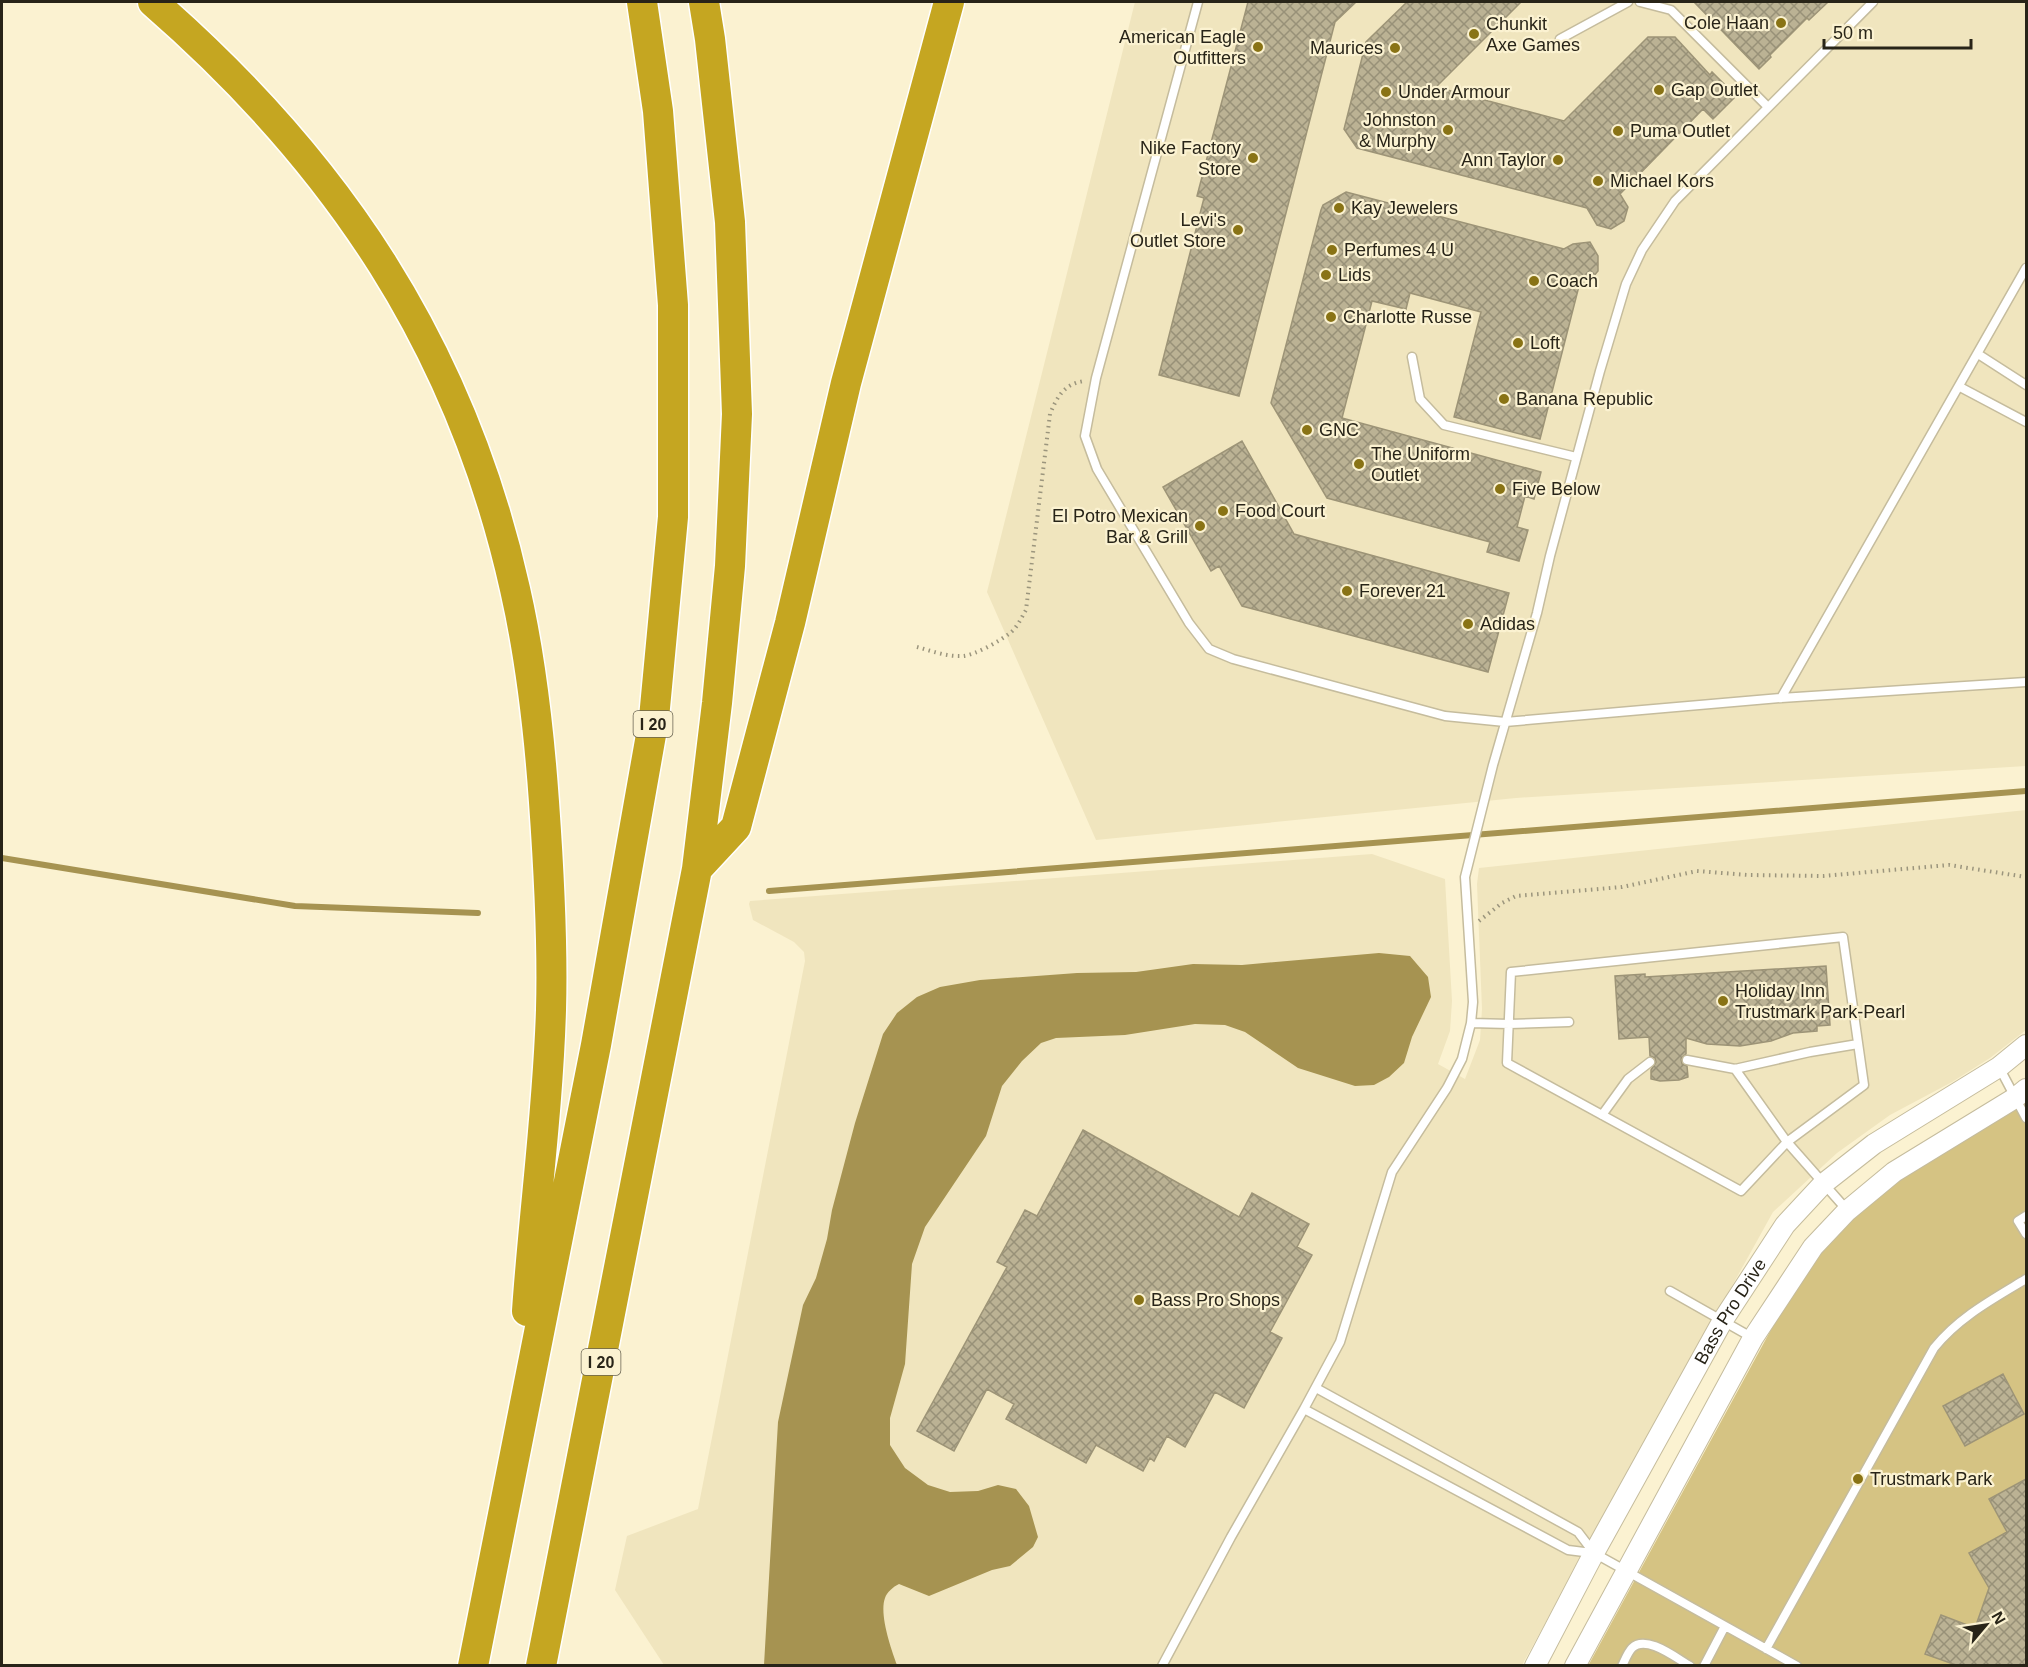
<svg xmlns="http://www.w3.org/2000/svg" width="2028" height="1667" viewBox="0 0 2028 1667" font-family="Arial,sans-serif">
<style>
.built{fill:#f0e5be}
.pitch{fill:#d5c383}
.water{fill:#a69351}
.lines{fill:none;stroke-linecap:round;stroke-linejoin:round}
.stream{stroke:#a69351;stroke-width:6}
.building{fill:url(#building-cross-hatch);stroke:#9d9477;stroke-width:1.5}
.service-casing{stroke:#c5bc9d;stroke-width:11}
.tertiary-casing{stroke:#c5bc9d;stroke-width:22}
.motorway-casing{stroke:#fff;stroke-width:33}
.path{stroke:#9b957d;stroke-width:4;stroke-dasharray:1.5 4.5;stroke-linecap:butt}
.service{stroke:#fff;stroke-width:8}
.tertiary{stroke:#fff;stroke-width:20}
.motorway{stroke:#c5a621;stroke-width:30}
.poi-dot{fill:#897315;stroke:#fbf2d1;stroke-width:2}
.labels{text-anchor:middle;stroke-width:4.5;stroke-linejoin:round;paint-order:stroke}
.shield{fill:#fbf2d1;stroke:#676250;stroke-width:1.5}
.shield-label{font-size:16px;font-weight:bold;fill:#282418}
.poi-label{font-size:18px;fill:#282418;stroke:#fbf2d1;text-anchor:start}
.street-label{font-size:18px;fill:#282418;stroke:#fbf2d1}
</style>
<defs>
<pattern id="building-cross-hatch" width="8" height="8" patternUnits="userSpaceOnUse" patternTransform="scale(1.5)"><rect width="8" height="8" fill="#bbb294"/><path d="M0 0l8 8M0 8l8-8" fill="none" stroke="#989178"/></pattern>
</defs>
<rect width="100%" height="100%" fill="#fbf2d1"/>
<path class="built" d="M1135,2H2026V766L1516,798L1096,840L987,592Z
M2026,810V1030L1990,1058L1952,1082L1890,1115L1837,1153L1773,1212L1522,1665H664L615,1590L627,1536L698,1509L805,961L804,952L794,942L753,920L749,904L750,901L1372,854L1445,879L1452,1001L1450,1031L1438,1064L1465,1079L1480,1040L1482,1009L1477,884L1479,868Z"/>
<path class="pitch" d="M2026,1099V1665L1588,1666L1791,1293L1823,1247L1868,1202L1918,1167L1976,1134Z"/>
<path class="water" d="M1379,953L1410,956L1428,977L1431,997L1412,1037L1404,1063L1389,1077L1374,1085L1355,1086L1298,1068L1245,1032L1225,1025L1195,1024L1125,1035L1056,1038L1041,1043L1022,1061L1002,1086L986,1136L925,1227L912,1264L905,1364L890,1418V1445L905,1468L928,1485L950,1492L978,1491L998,1485L1016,1489L1029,1506L1038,1537L1033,1547L1010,1566L992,1570L929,1596L899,1584C893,1587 887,1592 885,1598C879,1614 891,1649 897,1665H764L778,1422L803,1305L816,1278L827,1239L832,1210L855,1123L883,1034L897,1013L917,997L940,987L980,980L1077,973L1136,972L1193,964L1242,965Z"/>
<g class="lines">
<path class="stream" d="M2,858L295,906L478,913
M769,891L2026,791"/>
</g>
<path class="building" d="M1248,2H1356L1335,22L1239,396L1159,375L1204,198L1197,196Z
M1407,2H1521L1436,87L1564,121L1648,37H1675L1710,75L1712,72L1736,96L1713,119L1703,109L1620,194L1628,207L1624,221L1611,229L1597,225L1587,208L1357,148L1344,129L1366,42Z
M1694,2H1828L1809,20L1807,18L1770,55L1771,57L1759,69Z
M1346,192L1564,249L1573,244L1590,242L1598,256V271L1593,277L1579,286L1540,439L1454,417L1481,312L1410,293L1406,309L1372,301L1342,418L1541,472L1534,499L1525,496L1517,527L1528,530L1519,561L1487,552L1490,542L1327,498L1271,403L1321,210L1323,205Z
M1242,441L1294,534L1509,593L1488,672L1242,606L1219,566L1211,571L1163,487Z
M1826,966L1830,1025L1817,1026V1031L1793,1033L1771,1041L1740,1046L1707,1044L1686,1038V1054L1681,1059L1682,1064L1687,1066L1688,1077L1679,1080L1660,1081L1651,1079V1070L1656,1062L1655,1058L1650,1056L1649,1037L1619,1039L1615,976L1645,974V977Z
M1083,1130L1239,1217L1252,1193L1309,1224L1297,1247L1312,1255L1270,1332L1282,1338L1244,1408L1215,1392L1185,1447L1167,1436L1154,1461L1150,1458L1143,1471L1096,1445L1086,1463L1006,1419L1014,1404L987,1389L954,1451L917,1431L1007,1267L997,1262L1025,1210L1037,1216Z
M2003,1374L2024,1414L1965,1446L1943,1406Z
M2026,1479V1665H1956L1925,1654L1941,1615L1975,1628L1989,1588L1969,1553L2007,1532L1989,1499Z"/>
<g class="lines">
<defs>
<path id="service" d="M1198,2L1096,378L1085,436L1097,469L1189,623L1209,649L1233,659L1445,716L1505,722L1781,698L2026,682
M1640,2L1671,10L1768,107
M1560,39L1628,2
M1978,354L2026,385
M1412,357L1420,399L1444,425L1576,457
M1960,387L2026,422
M1781,698L2026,268
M1843,937L1864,1085L1787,1142L1741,1191L1507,1063L1511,972Z
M1471,1023L1509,1024L1569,1022
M1687,1060L1735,1069L1810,1052L1858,1044
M1999,1067L2026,1118
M1735,1069L1787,1142L1847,1210
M1602,1115L1628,1079L1650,1062
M2026,1216L2018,1221L2026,1234
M1670,1291L1753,1338
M1316,1388L1578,1532L1594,1553L1797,1666
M1304,1409L1568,1550L1592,1553
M1766,1649L1934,1348C1959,1317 1993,1299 2026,1279
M1162,1666L1231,1537L1304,1409L1340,1342L1392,1172L1447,1088L1462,1059L1471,1023L1473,1002L1465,877L1493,765L1537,613L1550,556L1600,371L1626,284L1642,250L1675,201L1873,2
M1622,1666C1625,1660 1628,1652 1632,1648C1646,1634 1676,1658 1690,1666
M1704,1666L1725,1626"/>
<g id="tertiary">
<path id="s1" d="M1535,1666L1594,1553L1723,1320L1785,1225L1823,1184L1874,1144L1999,1067L2026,1045"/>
<path d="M1575,1666L1753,1338L1813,1247L1847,1211L1894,1172L2015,1098L2026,1089"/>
</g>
<path id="motorway" d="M153,2C338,163 461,347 515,589C531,659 539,731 544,802C549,872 553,941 551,1010C548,1111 534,1210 527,1311
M697,869L736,827L790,623L846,383L949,2
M473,1666L596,1045L654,718L673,517V305L658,111L642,2
M541,1666L697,869L717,703L730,566L737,414L730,222L710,39L704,2"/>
</defs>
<use href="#service" class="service-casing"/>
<use href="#tertiary" class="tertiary-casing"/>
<use href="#motorway" class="motorway-casing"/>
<path class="path" d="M917,647C932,651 947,657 963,656C975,655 1000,641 1010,633C1017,628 1021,618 1026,610L1050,414C1057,397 1064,384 1084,381
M1479,921L1502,903L1516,896L1622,887L1697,871L1748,875L1823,876L1949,865L2026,877"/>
<use href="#service" class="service"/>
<use href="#tertiary" class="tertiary"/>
<use href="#motorway" class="motorway"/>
</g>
<g class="poi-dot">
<circle cx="1781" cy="23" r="6"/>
<circle cx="1474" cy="34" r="6"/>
<circle cx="1258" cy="47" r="6"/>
<circle cx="1395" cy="48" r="6"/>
<circle cx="1659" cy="90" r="6"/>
<circle cx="1386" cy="92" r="6"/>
<circle cx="1448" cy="130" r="6"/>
<circle cx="1618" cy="131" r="6"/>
<circle cx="1253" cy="158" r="6"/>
<circle cx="1558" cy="160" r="6"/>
<circle cx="1598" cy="181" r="6"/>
<circle cx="1339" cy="208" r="6"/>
<circle cx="1238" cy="230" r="6"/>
<circle cx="1332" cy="250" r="6"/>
<circle cx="1326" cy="275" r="6"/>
<circle cx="1534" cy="281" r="6"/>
<circle cx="1331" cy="317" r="6"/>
<circle cx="1518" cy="343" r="6"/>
<circle cx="1504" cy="399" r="6"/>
<circle cx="1307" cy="430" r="6"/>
<circle cx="1359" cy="464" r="6"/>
<circle cx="1500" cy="489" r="6"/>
<circle cx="1223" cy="511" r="6"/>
<circle cx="1200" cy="526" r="6"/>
<circle cx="1347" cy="591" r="6"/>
<circle cx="1468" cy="624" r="6"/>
<circle cx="1723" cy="1001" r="6"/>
<circle cx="1139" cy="1300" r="6"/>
<circle cx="1858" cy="1479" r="6"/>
</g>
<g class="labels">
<g class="shield">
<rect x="633.5" y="711" width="39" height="26" rx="4.5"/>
<rect x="581.5" y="1349" width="39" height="26" rx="4.5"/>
</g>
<g class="shield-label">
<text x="653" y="730">I 20</text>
<text x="601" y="1368">I 20</text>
</g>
<g class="poi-label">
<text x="1769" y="29" text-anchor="end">Cole Haan</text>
<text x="1486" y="30">Chunkit<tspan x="1486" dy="21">Axe Games</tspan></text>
<text x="1246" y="43" text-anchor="end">American Eagle<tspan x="1246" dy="21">Outfitters</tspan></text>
<text x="1383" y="54" text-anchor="end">Maurices</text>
<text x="1671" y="96">Gap Outlet</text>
<text x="1398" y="98">Under Armour</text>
<text x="1436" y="126" text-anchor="end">Johnston<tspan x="1436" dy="21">&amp; Murphy</tspan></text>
<text x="1630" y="137">Puma Outlet</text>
<text x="1241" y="154" text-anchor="end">Nike Factory<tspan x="1241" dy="21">Store</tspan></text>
<text x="1546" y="166" text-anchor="end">Ann Taylor</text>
<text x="1610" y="187">Michael Kors</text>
<text x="1351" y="214">Kay Jewelers</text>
<text x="1226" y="226" text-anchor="end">Levi's<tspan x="1226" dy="21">Outlet Store</tspan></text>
<text x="1344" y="256">Perfumes 4 U</text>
<text x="1338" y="281">Lids</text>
<text x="1546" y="287">Coach</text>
<text x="1343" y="323">Charlotte Russe</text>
<text x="1530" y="349">Loft</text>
<text x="1516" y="405">Banana Republic</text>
<text x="1319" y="436">GNC</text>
<text x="1371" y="460">The Uniform<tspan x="1371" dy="21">Outlet</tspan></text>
<text x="1512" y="495">Five Below</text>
<text x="1235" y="517">Food Court</text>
<text x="1188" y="522" text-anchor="end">El Potro Mexican<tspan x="1188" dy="21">Bar &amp; Grill</tspan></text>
<text x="1359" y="597">Forever 21</text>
<text x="1480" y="630">Adidas</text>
<text x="1735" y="997">Holiday Inn<tspan x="1735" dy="21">Trustmark Park-Pearl</tspan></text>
<text x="1151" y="1306">Bass Pro Shops</text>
<text x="1870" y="1485">Trustmark Park</text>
</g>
<g class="street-label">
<text dy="6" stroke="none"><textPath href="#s1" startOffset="405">Bass Pro Drive</textPath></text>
</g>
</g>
<rect width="2028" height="1667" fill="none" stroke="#282418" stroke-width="6"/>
<g transform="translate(1986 1625) rotate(61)" stroke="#fbf2d1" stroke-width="4.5" paint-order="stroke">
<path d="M0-4.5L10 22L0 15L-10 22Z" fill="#282418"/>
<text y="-9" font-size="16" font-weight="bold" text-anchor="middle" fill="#282418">N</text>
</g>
<path d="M1824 39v9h147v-9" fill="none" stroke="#282418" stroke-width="3"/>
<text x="1833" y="39" font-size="18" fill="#282418" stroke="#fbf2d1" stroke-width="4.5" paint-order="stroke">50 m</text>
</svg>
